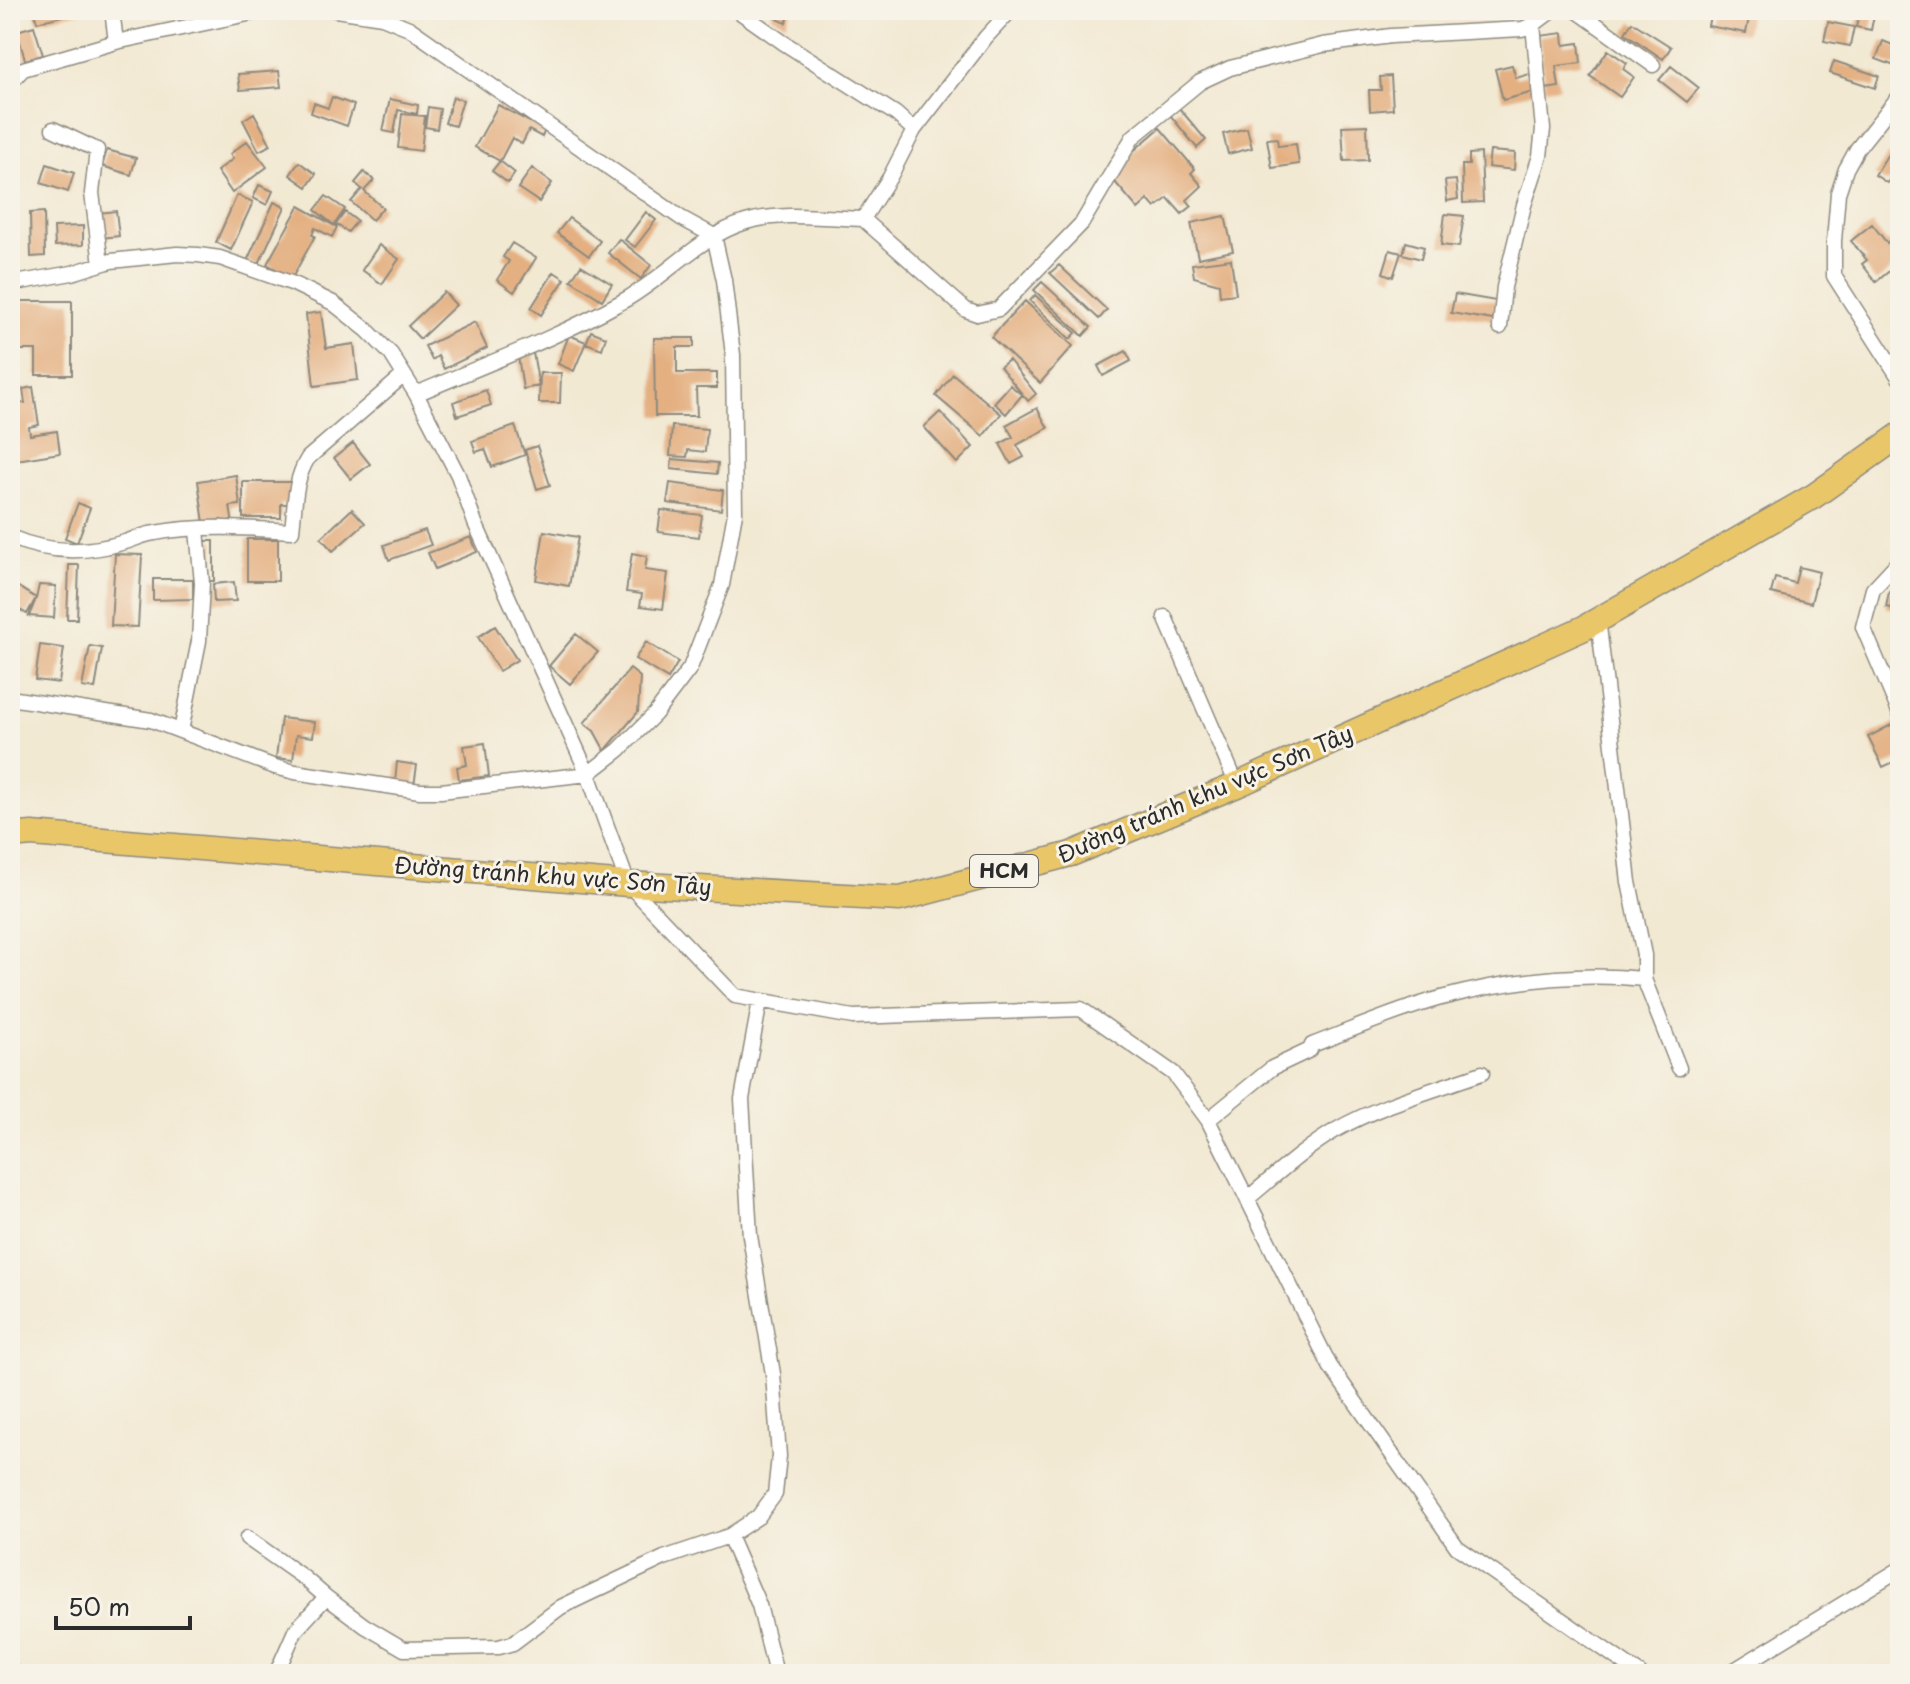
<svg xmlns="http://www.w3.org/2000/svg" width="1910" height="1684" viewBox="0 0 1910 1684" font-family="'Playpen Sans',sans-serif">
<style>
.building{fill:#e4b082}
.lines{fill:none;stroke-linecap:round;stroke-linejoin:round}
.minor-casing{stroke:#8e8a7f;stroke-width:17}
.trunk-casing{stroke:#8e8a7f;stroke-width:27}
.minor{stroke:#fff;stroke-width:14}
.trunk{stroke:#e9c769;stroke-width:24}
.labels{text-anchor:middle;stroke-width:6;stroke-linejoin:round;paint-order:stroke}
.shield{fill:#f7f3e8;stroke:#686764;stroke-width:2}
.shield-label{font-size:20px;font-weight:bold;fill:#2b2b2b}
.street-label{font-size:22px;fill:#2b2b2b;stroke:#f7f3e8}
</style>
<rect width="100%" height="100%" fill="#f7f3e8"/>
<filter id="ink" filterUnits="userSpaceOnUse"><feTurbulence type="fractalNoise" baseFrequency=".0125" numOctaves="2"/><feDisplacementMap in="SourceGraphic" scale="16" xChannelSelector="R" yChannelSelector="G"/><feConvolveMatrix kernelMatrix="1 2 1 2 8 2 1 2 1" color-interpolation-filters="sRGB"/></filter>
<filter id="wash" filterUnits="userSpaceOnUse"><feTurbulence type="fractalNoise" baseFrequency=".006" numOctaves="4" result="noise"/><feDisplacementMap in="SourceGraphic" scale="32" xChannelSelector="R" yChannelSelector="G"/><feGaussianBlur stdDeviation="1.8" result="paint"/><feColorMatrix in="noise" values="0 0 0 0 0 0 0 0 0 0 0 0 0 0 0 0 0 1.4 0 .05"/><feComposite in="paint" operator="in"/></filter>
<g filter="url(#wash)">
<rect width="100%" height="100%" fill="#f2e9d3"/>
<g id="blocks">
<path class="building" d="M34,10H83V11L37,22Z
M774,10H792L786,23L771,16Z
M1711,10L1750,13L1746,33L1708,26Z
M1860,10H1875L1871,30L1856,27Z
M1632,22L1671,47L1663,59L1625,33Z
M1828,22L1854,27L1850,46L1824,41Z
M34,26L43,55L25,60L17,31Z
M1563,33L1564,45L1579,43L1581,63L1556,66L1559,87L1545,89L1539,36Z
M1883,41L1900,48V68L1876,59Z
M1608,50L1627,63L1623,69L1634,77L1620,97L1590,76Z
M1834,61L1879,76L1875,88L1830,73Z
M1512,65L1516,78L1530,74L1534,92L1503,100L1495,69Z
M1671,66L1699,88L1687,102L1659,80Z
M279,71L281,87L240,90L238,74Z
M1391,76L1393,109L1370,111L1369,90H1381L1380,77Z
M332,97L354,105L347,126L311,113L314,103L328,108Z
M453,97L463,100L455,126L445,123Z
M390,99L418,105L417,114L398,110L394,133L383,131Z
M498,105L545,130L542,137L529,130L522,144L512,138L500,161L475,147Z
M428,107L440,109L437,129L425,127Z
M1179,108L1206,140L1197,148L1170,115Z
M254,113L271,145L259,151L243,120Z
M402,114L425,116L421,151L398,148Z
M1367,125L1368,160L1344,161L1342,126Z
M1160,128L1195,169L1191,173L1202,186L1187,200L1192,206L1182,214L1168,198L1155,208L1148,200L1138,209L1115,182L1130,154Z
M1247,128L1252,148L1228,154L1223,134Z
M1277,138L1278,146L1296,144L1299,164L1272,168L1267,139Z
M247,141L267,167L232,193L217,171L233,159L230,154Z
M107,150L136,158L131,175L102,166Z
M1490,151L1515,153L1514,170L1488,167Z
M1481,153L1483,202L1463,203L1462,165H1469V154Z
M1888,154L1900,165L1887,183L1875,175Z
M500,161L515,173L508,183L492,171Z
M299,162L316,174L307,187L290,175Z
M47,164L74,173L68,192L41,183Z
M532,168L552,183L539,202L518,188Z
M364,172L374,180L364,191L383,208L372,220L351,202L362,189L355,183Z
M1456,180L1458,199L1447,201L1445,181Z
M259,185L273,191L267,205L253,198Z
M237,195L253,202L231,250L216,242Z
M326,196L345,209L334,225L315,210Z
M274,202L285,207L258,266L247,261Z
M299,206L337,227L332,237L315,228L312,235L315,236L292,278L267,264Z
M116,211L119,236L101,238L98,213Z
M44,212L45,256L31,257L30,213Z
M345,212L357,221L348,232L336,224Z
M646,212L656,220L635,247L625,240Z
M1445,214L1464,216L1459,247L1441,245Z
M1225,216L1233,251L1198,258L1191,223Z
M569,218L600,241L589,256L557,233Z
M1872,224L1887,243L1897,235L1900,239V262L1876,282L1862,264L1867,260L1851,241Z
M83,226V245L55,246L54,227Z
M619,239L651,265L641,279L608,253Z
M1406,242L1424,247L1421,259L1403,254Z
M512,243L536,258L514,292L497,280L509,261L503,257Z
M379,245L399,259L382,284L362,270Z
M1390,250L1401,253L1393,277L1383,273Z
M1231,259L1236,294L1220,296L1219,284L1194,277L1192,264Z
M581,265L612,284L602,300L571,280Z
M1059,265L1107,310L1099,319L1050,273Z
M554,272L565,279L541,315L531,308Z
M1042,282L1091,327L1083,336L1034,290Z
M444,292L456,305L420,339L408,326Z
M1455,294L1496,301L1493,320L1451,313Z
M1035,295L1076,333L1070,339L1030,301Z
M10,301H72V375H36V350H10Z
M1025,301L1073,346L1040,383L991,337Z
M321,312L326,348L354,344L358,380L314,386L306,314Z
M475,322L487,348L444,369L438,356L432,360L425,346Z
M591,331L606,337L602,349L586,343Z
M569,335L586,342L574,371L558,364Z
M654,338H694V347H677V373H717V388H696L697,416H655Z
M1126,351L1131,361L1103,376L1098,366Z
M533,353L539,386L523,389L518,356Z
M1009,360L1036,394L1028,401L1000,367Z
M540,373H561L560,403H539Z
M953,374L1001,414L983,436L936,396Z
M1010,385L1022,395L1006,414L994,403Z
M33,387L39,425L29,427L30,435L57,431L60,453L10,461V405L25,403L23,389Z
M486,390L491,405L457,416L453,402Z
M1037,408L1048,428L1017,445L1024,457L1011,464L1000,444L1013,437L1006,425Z
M940,412L973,447L957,463L924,427Z
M515,426L525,455L492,467L485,449L476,452L472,441Z
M672,426L707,429L705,452L688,450L687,457L670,456Z
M353,443L370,464L351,479L334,458Z
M537,446L550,485L537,489L525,450Z
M672,459L718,463L717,474L671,469Z
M236,475L240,505L230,506L233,525L221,526V520L204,523L198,481Z
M243,482H290L291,504H281V518H243Z
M670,483L723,490L721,510L667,503Z
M78,503L90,508L77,543L65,538Z
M352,509L365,523L333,551L321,538Z
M661,510L702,515L699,537L658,532Z
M425,530L431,545L389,560L384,545Z
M544,531L578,537L569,586L536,580Z
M471,537L477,552L435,569L428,553Z
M247,539H278V581H247Z
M202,541H214V581H202Z
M632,553L647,556L645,570L668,573L663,609L640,606L642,594L626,592Z
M115,554L142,555L138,627L111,626Z
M69,565H79L77,619H67Z
M1799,567L1819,572L1811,603L1771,593L1775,578L1795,583Z
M153,579H193V599L153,600Z
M234,582L236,601L214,602L213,584Z
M39,585L56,586L54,618L29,616L36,599Z
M17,586L36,598L27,614L10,604V598Z
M1889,592L1900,595V610L1886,607Z
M495,626L517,660L499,671L478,637Z
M576,634L598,652L570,684L549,666Z
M646,642L678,662L668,679L635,659Z
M40,645L64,648L59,683L35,680Z
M90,646L102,648L95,689L82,687Z
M630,669L640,677L638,712L605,751L594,731L584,723Z
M281,718L315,722L313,737L296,735L293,760L276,758Z
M1895,723L1900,733V759L1883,767L1868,737Z
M485,743L489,776L459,780L457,767L467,765L464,746Z
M397,762L417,765L414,786L395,783Z"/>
</g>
</g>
<g filter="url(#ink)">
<use href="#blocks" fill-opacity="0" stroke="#8e8a7f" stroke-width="2"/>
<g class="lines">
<defs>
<path id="minor" d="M112,10L116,42
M737,10L784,43L896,114L914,130L890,177L863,219L966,310L977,314L999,309L1082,223L1133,137L1200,82L1230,68L1323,45L1391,36L1522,29L1533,25L1553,10
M1576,10L1653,65
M10,83L23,69L116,42L262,11L278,10
M1900,95L1857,149L1846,169L1838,193L1834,241V276L1900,379
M53,129L97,150L92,193L101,264
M914,130L986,37L1011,10
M10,284L72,273L111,261L177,254L198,255L220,258L294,284L333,303L367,330L391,354L416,394L458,475L475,523L588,774L628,884L735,996L853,1017L1081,1009L1173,1073L1208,1120L1330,1366L1457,1547L1640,1674
M1500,327L1504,287L1524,205L1540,156L1543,129L1533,25
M416,394C486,364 557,338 623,301C665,278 699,236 746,222C782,211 826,218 863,219
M10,537C47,553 86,554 125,542C135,539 145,534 155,533C199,525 248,528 292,531C295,506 294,480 308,458L404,375
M1900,560L1873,589L1863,627L1900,714
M1165,617L1237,785
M10,698L151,720L275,767L295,772L420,791H441L588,774L619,750L655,714L690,668L722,585L735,513L733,355L724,280L714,236L681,218L409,28L382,17L336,10
M181,731L199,641L202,583L197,530
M1644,979L1679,1068
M1208,1120L1272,1068L1310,1050L1312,1045C1354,1029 1397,1010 1441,998C1505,981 1577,972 1644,979V955L1629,882L1598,618
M1247,1199C1276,1175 1304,1149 1336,1130C1377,1106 1437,1089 1482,1073
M729,1536L759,1605L776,1674
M247,1538L304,1578L326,1597
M10,1673L17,1674
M276,1674L295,1631L326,1597L365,1626L404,1649L499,1647L513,1643L561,1607L588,1594L664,1558L729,1536L758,1517L775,1494L779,1456L773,1374L750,1236L742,1099L760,1001
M1728,1674L1900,1569"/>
<path id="trunk" d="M10,836L32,834L628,884L900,899L1071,854L1237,785L1584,628L1814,496L1900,435"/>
</defs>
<use href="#minor" class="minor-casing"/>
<use href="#trunk" class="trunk-casing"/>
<use href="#minor" class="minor"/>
<use href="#trunk" class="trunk"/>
</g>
</g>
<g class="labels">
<rect class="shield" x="970" y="855" width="68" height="32" rx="6"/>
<g class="shield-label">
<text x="1004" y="878">HCM</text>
</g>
<g class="street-label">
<text transform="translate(1205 794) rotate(-23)" y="8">Đường tránh khu vực Sơn Tây</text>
<text transform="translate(553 876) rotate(4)" y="8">Đường tránh khu vực Sơn Tây</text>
</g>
</g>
<rect width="1910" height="1684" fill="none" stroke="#f7f3e8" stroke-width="40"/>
<path d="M56 1616v12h134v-12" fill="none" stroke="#2b2b2b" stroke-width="4"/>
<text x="68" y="1616" font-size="24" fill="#2b2b2b" stroke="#f7f3e8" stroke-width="6" paint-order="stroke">50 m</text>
</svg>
